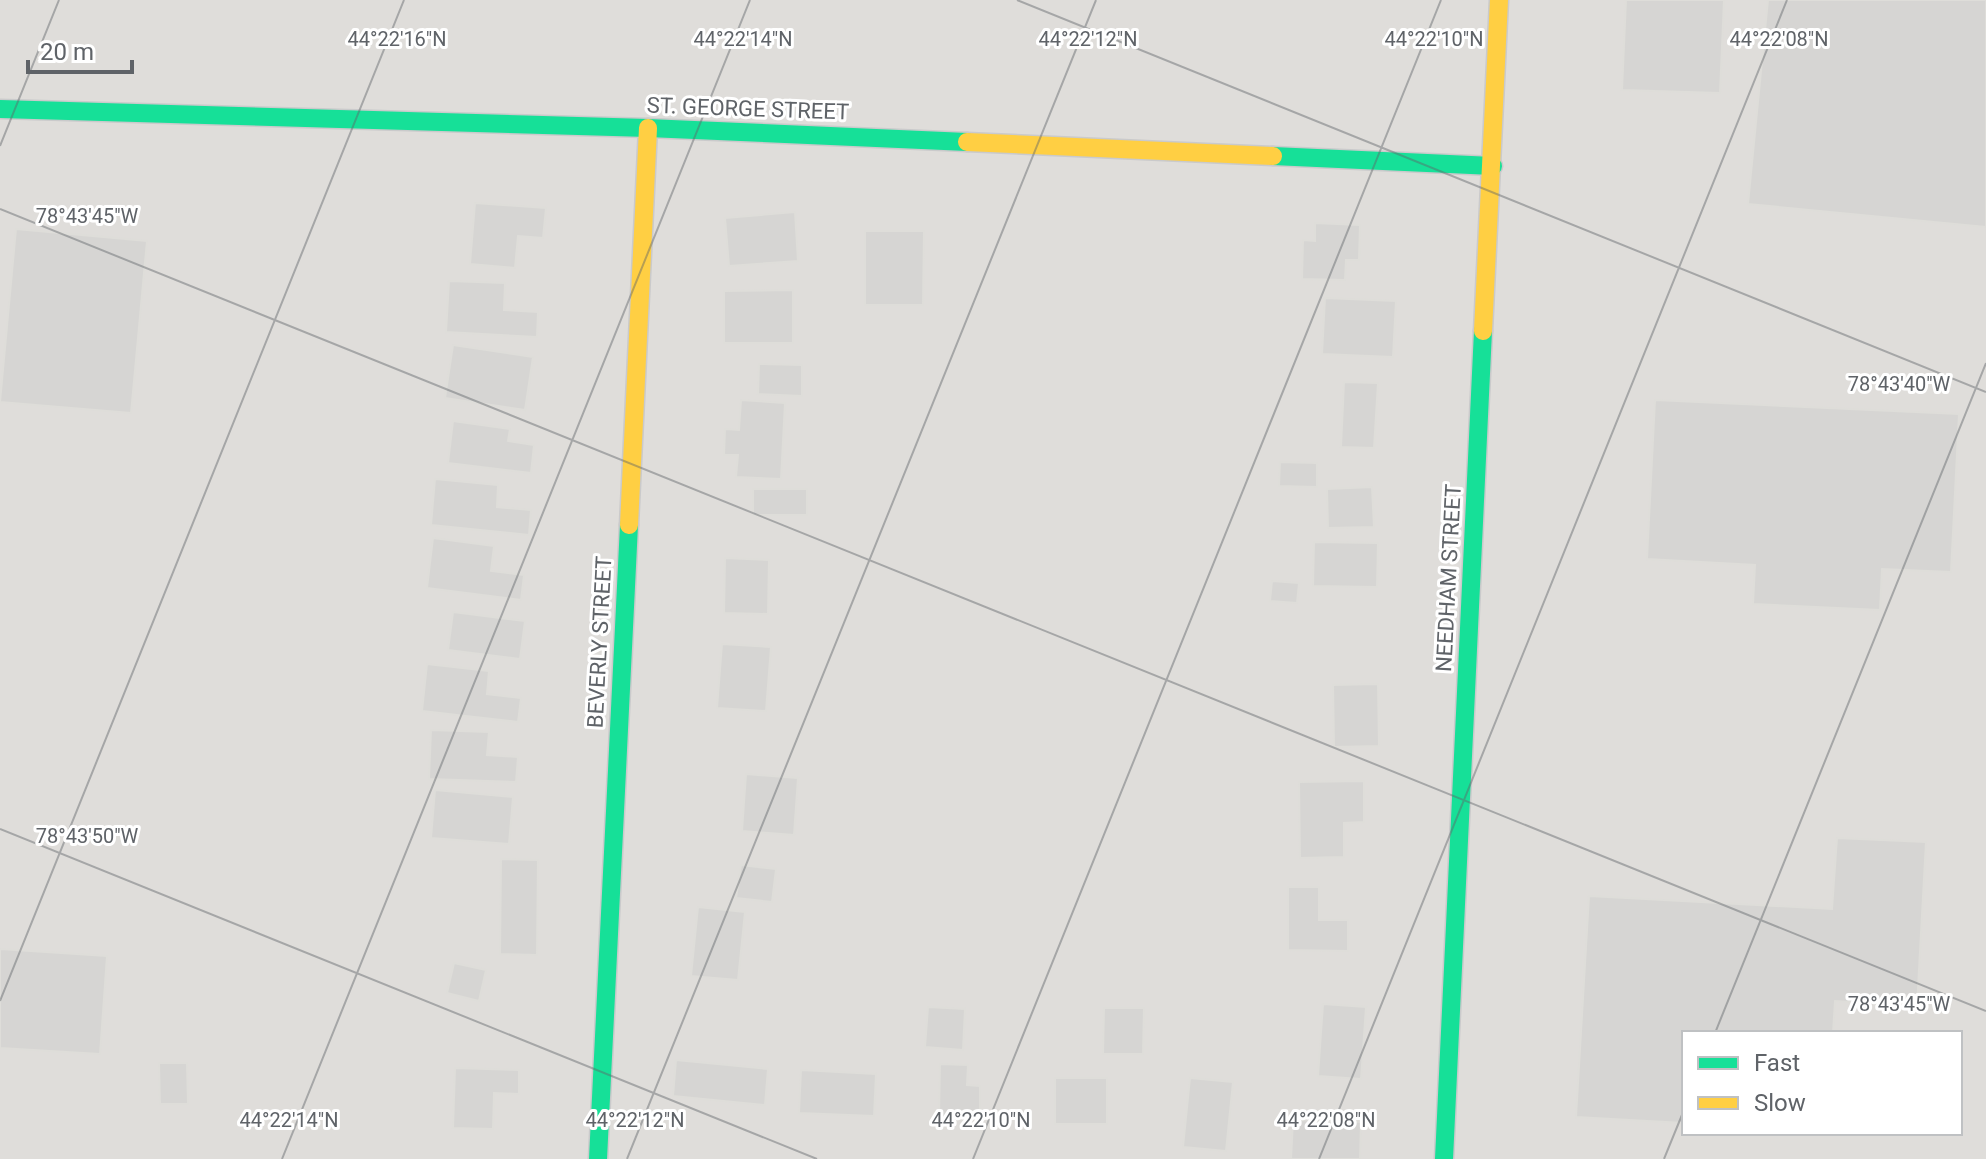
<svg xmlns="http://www.w3.org/2000/svg" width="1986" height="1159" viewBox="0 0 1986 1159" font-family="Roboto,sans-serif">
<style>
.industrial{fill:#dfddda;fill-rule:evenodd}
.building{fill:#d6d5d3;stroke:#deddd9;stroke-width:2}
.lines{fill:none;stroke-linecap:round;stroke-linejoin:round}
.fast-casing{stroke:#cacacb;stroke-width:21}
.slow-casing{stroke:#cacacb;stroke-width:21}
.fast{stroke:#16e098;stroke-width:18}
.slow{stroke:#ffcf43;stroke-width:18}
.ticks{fill:none;stroke:#5f6368;stroke-width:2;stroke-opacity:0.45}
.labels{text-anchor:middle;stroke-width:6;stroke-linejoin:round;paint-order:stroke}
.street-label{font-size:22px;fill:#5f6368;stroke:#fff}
.ticks-label{font-size:20px;text-anchor:middle;fill:#5f6368;stroke:#fff;stroke-width:6;stroke-linejoin:round;paint-order:stroke}
</style>
<rect width="100%" height="100%" fill="#efeeea"/>
<path class="industrial" d="M0,0H1986V1159H0ZM1684,1033H1960V1133H1684Z"/>
<path class="building" d="M1626,0H1724L1720,93L1622,90Z
M1768,0H1986V227L1748,204Z
M475,203L546,208L543,238L518,236L515,268L470,264Z
M795,212L798,261L729,266L725,218Z
M1315,223L1360,225L1359,260H1346L1345,280L1302,279L1303,240L1315,241Z
M16,229L147,241L131,413L0,402Z
M865,231H924L923,305H865Z
M449,281L505,283L504,310L538,312L537,337L446,332Z
M793,290V343H724V291Z
M1325,298L1396,301L1393,357L1322,354Z
M453,345L533,357L525,410L445,398Z
M759,364L802,365V396L758,394Z
M1344,382L1378,383L1374,448L1341,447Z
M741,400L785,403L781,479L736,477L738,455H724L725,429L739,430Z
M1655,400L1959,414L1951,572L1882,569L1880,610L1753,604L1755,565L1647,559Z
M453,421L510,429L508,441L534,445L531,473L448,463Z
M1280,462L1317,463V487L1279,486Z
M435,479L498,485L497,507L531,510L529,535L431,525Z
M1372,487L1374,527L1328,528L1327,489Z
M753,489H807V515H753Z
M433,538L494,546L491,571L524,575L521,600L427,588Z
M1314,542L1378,543L1377,587L1313,586Z
M725,558L769,560L768,614L724,613Z
M1272,581L1299,583L1297,603L1270,601Z
M453,612L525,621L520,659L448,650Z
M722,644L771,647L766,711L717,708Z
M427,664L489,671L487,694L521,698L518,722L422,711Z
M1378,684L1379,746L1334,747L1333,685Z
M431,730L489,732L487,755L518,757L516,782L429,779Z
M746,774L798,778L794,835L742,831Z
M1364,781V822L1344,823V857L1300,858L1299,782Z
M435,790L513,797L509,844L431,838Z
M1837,838L1926,842L1917,1006L1835,1001L1833,1033H1684V1123L1576,1117L1589,896L1832,909Z
M501,859L538,860L537,955L500,954Z
M741,865L776,869L772,902L736,898Z
M1288,887H1319V920H1348V951L1288,950Z
M698,907L745,912L738,980L691,976Z
M0,949L107,956L100,1054L0,1048Z
M454,963L486,970L479,1001L447,993Z
M1323,1004L1366,1007L1361,1079L1318,1076Z
M928,1007L965,1009L963,1050L925,1047Z
M1104,1008H1144L1143,1054H1103Z
M676,1060L768,1069L765,1105L673,1096Z
M159,1063H187L188,1104H160Z
M940,1064L968,1065L967,1085L980,1086V1118L939,1117Z
M455,1068L519,1070V1094L494,1093L493,1129L453,1128Z
M801,1070L876,1074L874,1116L799,1113Z
M1055,1078H1107V1124H1055Z
M1190,1078L1233,1082L1226,1151L1183,1147Z
M1293,1120L1361,1122L1360,1159H1291Z"/>
<g class="lines">
<defs>
<path id="fast" d="M0,109L648,128L967,142
M1273,156L1493,166
M598,1159L629,525
M1444,1159L1483,331"/>
<path id="slow" d="M967,142L1273,156
M1483,331L1499,0
M629,525L648,128"/>
</defs>
<use href="#fast" class="fast-casing"/>
<use href="#slow" class="slow-casing"/>
<use href="#fast" class="fast"/>
<use href="#slow" class="slow"/>
</g>
<path class="ticks" d="M1017,0L1986,392M0,146L59,0M0,209L1986,1011M0,829L817,1159M0,1001L404,0M1715,1033L1986,363M282,1159L750,0M627,1159L1096,0M973,1159L1441,0M1319,1159L1787,0M1664,1159L1684,1110"/>
<g class="labels">
<g class="street-label">
<text transform="translate(748 108) rotate(2)" y="8">ST. GEORGE STREET</text>
<text transform="translate(1448 578) rotate(-87)" y="8">NEEDHAM STREET</text>
<text transform="translate(599 642) rotate(-87)" y="8">BEVERLY STREET</text>
</g>
</g>
<g class="ticks-label">
<text x="397" y="46">44°22'16"N</text>
<text x="743" y="46">44°22'14"N</text>
<text x="1088" y="46">44°22'12"N</text>
<text x="1434" y="46">44°22'10"N</text>
<text x="1779" y="46">44°22'08"N</text>
<text x="87" y="223">78°43'45"W</text>
<text x="1899" y="391">78°43'40"W</text>
<text x="87" y="843">78°43'50"W</text>
<text x="1899" y="1011">78°43'45"W</text>
<text x="289" y="1127">44°22'14"N</text>
<text x="635" y="1127">44°22'12"N</text>
<text x="981" y="1127">44°22'10"N</text>
<text x="1326" y="1127">44°22'08"N</text>
</g>
<rect x="1682" y="1031" width="280" height="104" fill="#ffffff" stroke="#bfc1c3" stroke-width="2"/>
<rect x="1698" y="1057" width="40" height="12" fill="#16e098" stroke="#bfc1c3" stroke-width="2"/>
<text x="1754" y="1071" font-size="24" fill="#5f6368">Fast</text>
<rect x="1698" y="1097" width="40" height="12" fill="#ffcf43" stroke="#bfc1c3" stroke-width="2"/>
<text x="1754" y="1111" font-size="24" fill="#5f6368">Slow</text>
<path d="M28 60v12h104v-12" fill="none" stroke="#5f6368" stroke-width="4"/>
<text x="40" y="60" font-size="24" fill="#5f6368" stroke="#ffffff" stroke-width="6" paint-order="stroke">20 m</text>
</svg>
